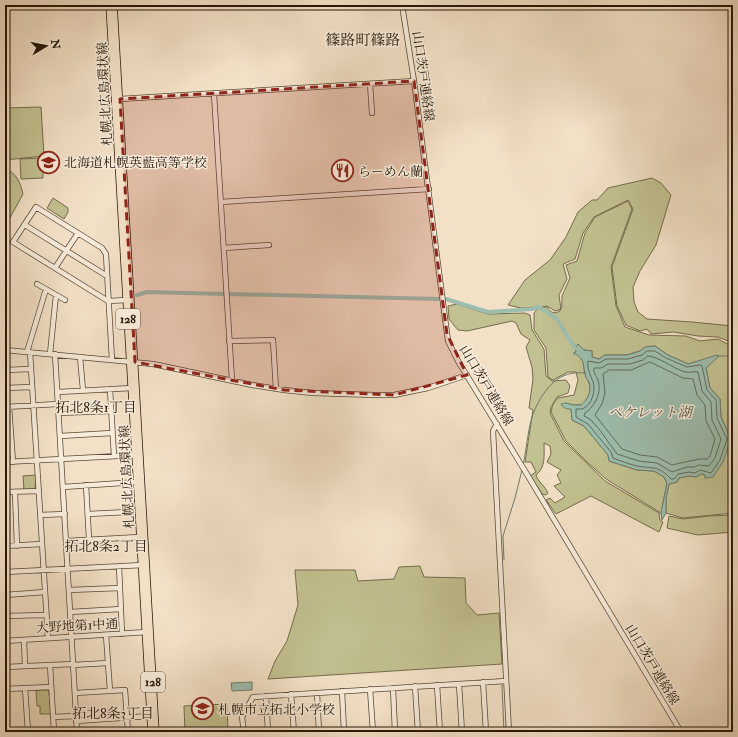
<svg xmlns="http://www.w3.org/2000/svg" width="738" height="737" viewBox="0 0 738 737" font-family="'IM FELL Double Pica','Noto Serif JP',serif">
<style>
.green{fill:#c2c191;stroke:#736c4c}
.water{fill:#9dbeae;stroke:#6d7b6b}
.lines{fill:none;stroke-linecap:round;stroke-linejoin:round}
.shore{stroke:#606a5a;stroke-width:1}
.stream{stroke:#6d7b6b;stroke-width:1}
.canal{stroke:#9dbeae;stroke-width:4}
.minor-casing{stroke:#584937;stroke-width:6}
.major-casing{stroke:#241607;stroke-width:7}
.minor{stroke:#f7ecdb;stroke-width:4.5}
.major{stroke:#f3e1c7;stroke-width:5.5}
.marked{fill:#8f2418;fill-opacity:0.2;stroke:#8f2418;stroke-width:3;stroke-dasharray:8 5;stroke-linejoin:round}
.labels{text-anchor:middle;stroke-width:3;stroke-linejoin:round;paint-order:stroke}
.shield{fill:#f7ecdb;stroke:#635647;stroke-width:1}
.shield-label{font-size:12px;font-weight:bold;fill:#241607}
.street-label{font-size:13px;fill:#241607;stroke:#f7ecdb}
.poi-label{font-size:13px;fill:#241607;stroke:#f7ecdb;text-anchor:start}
.neighbourhood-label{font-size:14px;fill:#241607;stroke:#f7ecdb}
.water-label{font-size:14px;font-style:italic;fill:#4e5141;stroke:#f7ecdb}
.quarter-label{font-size:15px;fill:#241607;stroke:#f7ecdb}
</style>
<rect width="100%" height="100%" fill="#f3e1c7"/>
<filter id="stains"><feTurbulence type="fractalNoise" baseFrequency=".005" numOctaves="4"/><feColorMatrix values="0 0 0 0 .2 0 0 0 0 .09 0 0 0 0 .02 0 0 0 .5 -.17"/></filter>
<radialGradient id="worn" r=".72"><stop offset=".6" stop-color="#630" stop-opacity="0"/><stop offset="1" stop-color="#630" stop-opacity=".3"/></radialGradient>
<path class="green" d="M41,107L44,156L5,160V108Z
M43,158V178L21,179L20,159Z
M5,168C17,174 20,182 23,194L5,227Z
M652,178L661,183L671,195L656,245L640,271L633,287L634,302L638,312L647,319L692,322L733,326V343L718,337L698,336L673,332L651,334L647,329L640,331L626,325L617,306L612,267L633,209L628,200L594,217L583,233L575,259L563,264L567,279L559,295L561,309L555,311L547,306L542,307H547C551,313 554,314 560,311L562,306V296L570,278L566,265L577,261L585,233L595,217L628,201L632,209L611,267L616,306L625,327L649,335L686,336L700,341L718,339L733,347V513L683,518L666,513V498L669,484L677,482L679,478L689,476L696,477L701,474L706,475L705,477L728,448L731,440L721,417L720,399L710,388L706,368L718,356L688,364L668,355L655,346L646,347L640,351L627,355H605L599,359L592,357V351L584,350L576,351L575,353C586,360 582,363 585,374C586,377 588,380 589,383C592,391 588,400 581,405H573L566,403L571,409L572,420L584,426L608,455L609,461L637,470L654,471L664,477L667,483L661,513L606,479L586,461L566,441L551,412L553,404L558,398L574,395L578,380L576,372H568L553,380L548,377L546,348L534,330V313L539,307L521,308L508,305L525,280L550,260L566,237L578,212L592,200H597L608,188Z
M53,198L68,208V212L64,219L47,208Z
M457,304L488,314L525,313L530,315L532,330L544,349L546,376L552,381L566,380L570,386L568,393L557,397L551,407L550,413L564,441L605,481L659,513L660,520L663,522L659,532L591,496L556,514L546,500L550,498L555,503L565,497L554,486L561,483L557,475L561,470L547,462L551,454L550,446L544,443C544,455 546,467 536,475C538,482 545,486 548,493L546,495L542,494L530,476L536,472L531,462H525L533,410L529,408L533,379L532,367L526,347L530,340L521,334L516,323L512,321L467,331L458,330L449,319L448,306Z
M36,475L35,489L24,490L23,476Z
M733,515V532L698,535L667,528L669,516L683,519L709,516Z
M420,566L424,577L465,578L466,603L477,615L499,613L502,664L268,679L275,661L287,641L298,605L295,570H355L358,581L394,579L399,567Z
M36,690H48L49,691L51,714H40V706H37Z
M227,704L228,732H185L184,706Z"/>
<path class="water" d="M578,344L584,350L592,351V357L599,359L605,355H627L640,351L645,347L655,346L668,355L688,364L717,355L719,356L706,368L710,388L720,399L721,417L731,439L723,462L713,477L705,478V475L701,474L696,477L689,476L679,478L677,482L669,484L666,498V513L662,520L661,513L667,483L664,477L654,471L637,470L609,461L608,455L584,426L572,420L571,409C566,409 563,408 561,404L566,403L573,405H581C588,399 592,391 589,382C587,379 585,376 585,373C582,361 585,359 573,353H575L576,351L575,348Z
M252,682V690L232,691L231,683Z"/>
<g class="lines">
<path class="shore" d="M647,351H655L666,358L687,367L700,365L702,366L707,390L716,400L717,418L727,439L720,460L711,473L700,470L695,473L689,472L678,474L674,479H671C658,465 654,469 637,466C629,464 621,461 613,458L611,452L588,424L576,417V409C578,409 580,409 582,409C592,406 596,390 593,382C590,374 587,369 588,361L599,363L606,359H628L642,355Z
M648,356C658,356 674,369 685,372C690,373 694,371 698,372L702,391L711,402L712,420L721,439L715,458L709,466L699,465L694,467H687L672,472L657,463L639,461L617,454L599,429L590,419L584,416L585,413C595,406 602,393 598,380C596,375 593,373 594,368H601L608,364H630L643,360Z
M650,362L683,378L693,379L697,395L705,405L706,421L715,439L710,456L707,459H699L672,465L657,457L640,455L622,449L595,415L602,404L605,393L603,374L609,370H631Z"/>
<path class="stream" d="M718,356H733
M523,465C527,448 528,424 535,409C545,388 559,370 584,373
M504,560L503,536L515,498L522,470
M502,685L504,732"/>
<path class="canal" d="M229,294L438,299
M137,295L147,292L225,294
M446,299L488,312L532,309L539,307L556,318L575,348"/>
<defs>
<path id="minor" d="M402,5L414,81L448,341L458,361L525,471L681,732
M370,84L372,113
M214,94L232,380
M120,99L414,81
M221,202L429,189
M25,225L107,276
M224,248L269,245
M55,268L78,233
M37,284L65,300
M229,341L273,340L276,389
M5,350L153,364L252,385L284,390L313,393L375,395H394L428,388L467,375
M27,352L46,289
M30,352L48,638
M50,354L56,295
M55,354L77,732
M80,357L83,390
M112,360L106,254L102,248L36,207L13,242L108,301L127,300
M5,370L31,369
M5,388L32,387
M110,389L114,456
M58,392L132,388
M5,407L58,404
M9,407L13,462
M59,413L111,411
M497,424L493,431L509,732
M60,436L112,433
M5,462L137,455
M86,485L89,539
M63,487L137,482
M5,492L39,491
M15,492L17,546
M88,514L128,512
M40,515L65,514
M66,541L140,537
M5,546L42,544
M119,566L122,634
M5,572L143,565
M69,590L120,588
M5,595L45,592
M70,612L121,609
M5,616L46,615
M106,635L110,691
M24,640L25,666
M5,641L147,632
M50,665L54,732
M73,665L108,663
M5,667L73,664
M483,682L486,732
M459,684L462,732
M437,685L440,732
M415,686L418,732
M25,688L28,732
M393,688L395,732
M5,689L51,687
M370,689L373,732
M342,691L344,732
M75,693L125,690L128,732
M317,693L319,732
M291,694L294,732
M266,696L268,732
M53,717L76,716
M76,721L150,716
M244,732L242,717L253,697L506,681"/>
<path id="major" d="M109,5L151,732
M114,5L156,732"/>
</defs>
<use href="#minor" class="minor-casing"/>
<use href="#major" class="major-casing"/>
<use href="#minor" class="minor"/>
<use href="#major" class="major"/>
</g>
<path class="marked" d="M414,81L447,334L467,375L394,395L284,390L135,362L120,99Z"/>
<defs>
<symbol id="school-ring" viewBox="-11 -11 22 22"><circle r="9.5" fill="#f7ecdb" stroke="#8f2418" stroke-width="1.5"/><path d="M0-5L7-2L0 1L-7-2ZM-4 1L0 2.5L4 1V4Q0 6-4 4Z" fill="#8f2418"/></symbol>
<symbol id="restaurant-ring" viewBox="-11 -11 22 22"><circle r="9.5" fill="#f7ecdb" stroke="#8f2418" stroke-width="1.5"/><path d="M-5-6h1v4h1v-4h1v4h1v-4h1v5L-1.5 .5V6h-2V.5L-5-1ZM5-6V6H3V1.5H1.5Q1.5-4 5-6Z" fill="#8f2418"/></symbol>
</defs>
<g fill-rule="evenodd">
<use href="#school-ring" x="36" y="150" width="25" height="25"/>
<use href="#restaurant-ring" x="330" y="158" width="25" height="25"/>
<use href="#school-ring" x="190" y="696" width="25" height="25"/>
</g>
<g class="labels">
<g class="shield">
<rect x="116" y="309" width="24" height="20" rx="3"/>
<rect x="141" y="672" width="24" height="20" rx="3"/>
</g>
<g class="shield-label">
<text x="128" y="323">128</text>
<text x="153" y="686">128</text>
</g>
<g class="street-label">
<text transform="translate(424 76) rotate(82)" y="5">山口茨戸連絡線</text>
<text transform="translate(104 94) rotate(-93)" y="5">札幌北広島環状線</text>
<text transform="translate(487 385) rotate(59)" y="5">山口茨戸連絡線</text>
<text transform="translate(126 477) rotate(-93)" y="5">札幌北広島環状線</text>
<text transform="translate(77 625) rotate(-3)" y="5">大野地第1中通</text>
<text transform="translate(653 664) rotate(59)" y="5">山口茨戸連絡線</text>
</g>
<g class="poi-label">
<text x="64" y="167">北海道札幌英藍高等学校</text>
<text x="358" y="176">らーめん蘭</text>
<text x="218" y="714">札幌市立拓北小学校</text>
</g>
<g class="neighbourhood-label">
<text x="96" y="412">拓北8条1丁目</text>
<text x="106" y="551">拓北8条2丁目</text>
<text x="113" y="718">拓北8条3丁目</text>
</g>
<g class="water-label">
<text x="650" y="417">ペケレット湖</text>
</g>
<g class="quarter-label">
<text x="363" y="45">篠路町篠路</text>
</g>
</g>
<rect width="738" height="737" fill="none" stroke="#f3e1c7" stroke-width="20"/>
<rect x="6" y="6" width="726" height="725" fill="none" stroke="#241607" stroke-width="2"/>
<rect x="10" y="10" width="718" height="717" fill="none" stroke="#241607"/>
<g transform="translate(46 46) rotate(80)" stroke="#f7ecdb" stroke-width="3" paint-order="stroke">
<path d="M0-3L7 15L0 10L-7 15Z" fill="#241607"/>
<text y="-6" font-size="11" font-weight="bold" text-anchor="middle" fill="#241607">N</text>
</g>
<rect width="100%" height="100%" filter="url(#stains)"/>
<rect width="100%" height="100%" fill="url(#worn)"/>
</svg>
